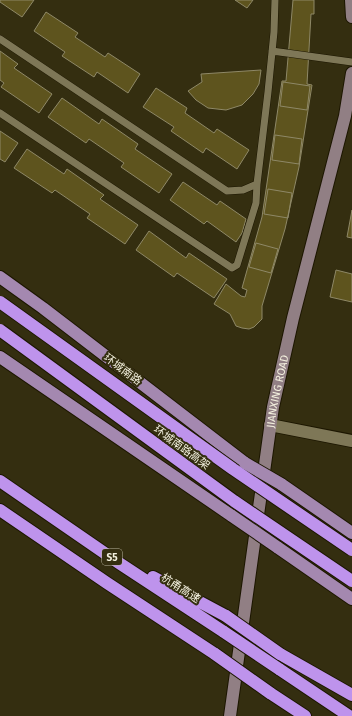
<svg xmlns="http://www.w3.org/2000/svg" width="352" height="716" viewBox="0 0 352 716" font-family="'Fira Sans','Noto Sans SC',sans-serif">
<style>
.building{fill:#5e541e;stroke:#8e8867}
.lines{fill:none;stroke-linecap:round;stroke-linejoin:round}
.lane-casing{stroke:#1c1600;stroke-width:8}
.street-casing{stroke:#1c1600;stroke-width:14}
.secondary-casing{stroke:#1c1600;stroke-width:14}
.primary-casing{stroke:#1c1600;stroke-width:14}
.highway-casing{stroke:#1c1600;stroke-width:14}
.lane{stroke:#7e7757;stroke-width:7}
.street{stroke:#7e7757;stroke-width:12}
.secondary{stroke:#917f84;stroke-width:12}
.primary{stroke:#a488b0;stroke-width:12}
.highway{stroke:#be93ec;stroke-width:12}
.primary-bridge-casing{stroke:#1c1600;stroke-width:14;stroke-linecap:butt}
.highway-bridge-casing{stroke:#1c1600;stroke-width:14;stroke-linecap:butt}
.primary-bridge{stroke:#a488b0;stroke-width:12}
.highway-bridge{stroke:#be93ec;stroke-width:12}
.labels{text-anchor:middle;stroke-width:4;stroke-linejoin:round;paint-order:stroke}
.shield{fill:#342e10;stroke:#bab6a0;stroke-width:1}
.shield-label{font-size:10px;font-weight:bold;fill:#f3f0de}
.street-label{font-size:11px;fill:#f3f0de;stroke:#342e10}
</style>
<rect width="100%" height="100%" fill="#342e10"/>
<path class="building" d="M0,0H34L22,17L0,2Z
M235,0H253L247,8Z
M293,0H314V14H311L307,84L312,85L299,167L285,229L262,306V319L254,327L249,329L242,328L236,326L230,314L214,304L226,284L241,296L245,297L247,290L242,288L262,217L282,81H286Z
M46,12L78,33L75,37L105,57L108,53L140,74L128,93L97,72L94,77L62,56L65,52L34,31Z
M0,51L18,64L14,68L52,94L39,113L1,87L4,83L0,80Z
M261,70L259,84L253,94L242,105L226,110L208,108L196,100L188,91L202,82L201,74Z
M283,82L310,86L307,110L280,106Z
M156,88L187,108L185,113L214,133L217,129L249,150L237,169L206,148L203,153L171,131L174,127L143,107Z
M62,98L99,124L102,119L138,144L135,149L172,174L159,193L121,167L124,163L89,139L86,143L48,117Z
M0,131L18,143L5,162L0,159Z
M275,135L302,139L299,164L272,160Z
M27,149L64,174L67,169L104,195L100,199L138,225L125,244L87,218L90,214L55,190L52,193L14,168Z
M183,182L217,205L220,201L246,219L242,233L236,242L207,221L204,224L170,200Z
M268,189L292,193L288,218L264,214Z
M352,210V238L347,237Z
M149,231L186,258L189,253L227,279L214,298L177,273L174,277L136,250Z
M256,243L278,249L271,273L249,267Z
M336,270L352,274V302L330,297Z"/>
<g class="lines">
<defs>
<path id="lane" d="M0,39L227,191L243,190L257,184L268,92L274,32L275,0
M272,51L352,62
M0,113L232,268L237,265L256,203L257,184"/>
<path id="street" d="M270,425L352,441"/>
<g id="secondary">
<path d="M351,0L352,17"/>
<path id="s1" d="M230,716L273,407L293,318L345,116L352,73"/>
</g>
<path id="primary" d="M0,277L43,308L245,463
M0,357L232,516
M281,484L352,533
M277,547L352,599"/>
<path id="highway" d="M0,481L119,563L224,632
M0,510L107,583L215,654
M153,577L226,616
M280,654L352,695
M279,669L349,716
M270,693L305,716"/>
</defs>
<use href="#lane" class="lane-casing"/>
<use href="#street" class="street-casing"/>
<use href="#secondary" class="secondary-casing"/>
<use href="#primary" class="primary-casing"/>
<use href="#highway" class="highway-casing"/>
<use href="#lane" class="lane"/>
<use href="#street" class="street"/>
<use href="#secondary" class="secondary"/>
<use href="#primary" class="primary"/>
<use href="#highway" class="highway"/>
<defs>
<path id="primary-bridge" d="M245,463L281,484
M232,516L277,547"/>
<path id="highway-bridge" d="M0,302L233,469L352,550
M0,330L234,501L352,581
M226,616L280,654
M224,632L279,669
M215,654L270,693"/>
</defs>
<use href="#primary-bridge" class="primary-bridge-casing"/>
<use href="#highway-bridge" class="highway-bridge-casing"/>
<use href="#primary-bridge" class="primary-bridge"/>
<use href="#highway-bridge" class="highway-bridge"/>
</g>
<g class="labels">
<rect class="shield" x="102" y="549" width="20" height="16" rx="3"/>
<g class="shield-label">
<text x="112" y="561">S5</text>
</g>
<g class="street-label">
<text transform="translate(123 369) rotate(37)" y="4">环城南路</text>
<text dy="4" stroke="none"><textPath href="#s1" startOffset="328">JIANXING ROAD</textPath></text>
<text transform="translate(182 447) rotate(36)" y="4">环城南路高架</text>
<text transform="translate(181 588) rotate(33)" y="4">杭甬高速</text>
</g>
</g>
</svg>
